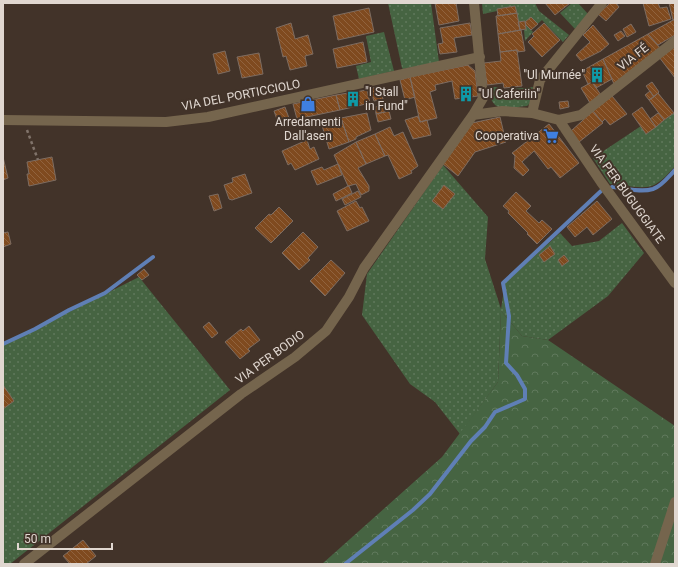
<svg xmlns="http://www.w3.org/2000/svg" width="678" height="567" viewBox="0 0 678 567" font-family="Roboto,sans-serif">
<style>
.grass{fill:url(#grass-dots)}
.forest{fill:url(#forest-crowns)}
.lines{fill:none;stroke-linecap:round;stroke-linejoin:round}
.stream{stroke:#5f7fb5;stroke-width:4}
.building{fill:url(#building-back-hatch);stroke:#7d6c61}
.path{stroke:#81746b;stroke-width:2.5;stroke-dasharray:3 3;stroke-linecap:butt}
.minor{stroke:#75654d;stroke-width:10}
.labels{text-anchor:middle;stroke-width:4;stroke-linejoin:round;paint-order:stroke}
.street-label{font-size:12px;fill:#e0d7d0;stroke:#423329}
.poi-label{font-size:12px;fill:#e0d7d0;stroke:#423329;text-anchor:end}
</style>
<defs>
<pattern id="grass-dots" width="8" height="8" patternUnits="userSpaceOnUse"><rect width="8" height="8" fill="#466442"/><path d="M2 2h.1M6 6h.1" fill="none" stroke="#60795c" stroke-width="1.8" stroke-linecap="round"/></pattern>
<pattern id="forest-crowns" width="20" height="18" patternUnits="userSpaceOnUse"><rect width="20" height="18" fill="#466442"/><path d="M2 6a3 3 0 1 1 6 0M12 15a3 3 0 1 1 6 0" fill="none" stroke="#60795c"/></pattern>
<pattern id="building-back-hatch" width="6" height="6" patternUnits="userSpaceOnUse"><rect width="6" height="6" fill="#7f4a1f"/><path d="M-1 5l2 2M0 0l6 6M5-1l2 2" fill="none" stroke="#91633e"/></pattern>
</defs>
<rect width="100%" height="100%" fill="#423329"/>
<path class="grass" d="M388,3H431L439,62L403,69L402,68Z
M482,3H535L539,11L569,35L563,42L542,20L531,30L533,32L525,41L524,30L526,29L525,21L518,22L515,6L497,9V11L483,14Z
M572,3H578L588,14L575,29L560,13Z
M384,32L394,71L359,79L356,66L371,62L366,36Z
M488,87H496L504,90L533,87L530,103L527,106C505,108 492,115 488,87Z
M674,113L675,115V166C669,173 662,181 654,185C645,190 621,185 610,184L593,158L641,126L646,134Z
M443,165L488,217L485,259L501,309L505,283L560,233L572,246L599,241L622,223L644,253L608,296L548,340L522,336L501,311L498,382L460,434L435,402L410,384L362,315L367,274Z
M139,277L230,390L10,564H3V345Z"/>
<path class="forest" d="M501,311L522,336L548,340L675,426V564H322L442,457L498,382Z"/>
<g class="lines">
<path class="stream" d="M612,187C626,188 640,193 653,189C662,186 669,176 675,170
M3,344L35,329L69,310L105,293L153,257
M345,564L413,510L430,494L471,441L485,427L495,412L525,399V389L517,375L506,363L509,316L503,283L601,191"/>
</g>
<path class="building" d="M435,3H456L459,21L439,25Z
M545,3H570L555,15Z
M610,3H616L619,7L606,21L598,14Z
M643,3H658L660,8L667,7L671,19L649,26Z
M669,3H675V19L673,20Z
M515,6L517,13L498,16L497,9Z
M369,8L374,32L338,40L333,16Z
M517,13L520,30L498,34L496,16Z
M531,17L538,24L531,30L526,25L525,22Z
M675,19V35L658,45L648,34Z
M525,21L526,29L520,30L518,22Z
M291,23L295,39L308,35L313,54L305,56L307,66L290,70L286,56L283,57L276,28Z
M470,23L472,35L454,38L457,52L440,54L438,44L443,43L440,28Z
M544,23L560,40L542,57L528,42L534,36L532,34Z
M631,24L636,32L627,37L623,29Z
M593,25L609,44L601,51L581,61L576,55L590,42L583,35Z
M521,30L525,51L517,52V50L500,52L498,34Z
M621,31L625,36L618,41L614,35Z
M648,34L661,49L614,84L603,59Z
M363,42L367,62L337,68L333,49Z
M675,42V78L659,57Z
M517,50L522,86L504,88L503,83L487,85L484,63L501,61L500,52Z
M225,51L230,71L218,74L213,54Z
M259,53L263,74L242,78L237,57Z
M603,59L612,79L596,88L592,82L588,84L582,71Z
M468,65L475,71L478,96L455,99L452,81L435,85L436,90L430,92L437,118L420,122L410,77Z
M410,77L415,97L405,100L400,80Z
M592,82L601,95L590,103L581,88Z
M652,82L659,92L654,97L646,86Z
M380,86L383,99L374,101L370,89Z
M367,90L370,103L340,110L336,95Z
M650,91L654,97L649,100L645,95Z
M658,93L674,113L664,120L649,100Z
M336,95L340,110L297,119L293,104Z
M612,96L627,114L610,125L605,119L602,122L593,111Z
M568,101L569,107L560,109L559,102Z
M387,104L389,111L376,114L375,107Z
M285,107L290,121L279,125L274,111Z
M642,107L656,127L646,134L632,114Z
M389,111L391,119L378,122L376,114Z
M593,111L603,123L579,142L571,131Z
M367,113L371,130L356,137V139L349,142L341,118Z
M658,113L664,120L656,127L650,119Z
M418,116L420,122L427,120L431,135L413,139L405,120Z
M500,117L506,142L475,152L458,176L443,164L472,123Z
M341,118L349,142L329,149L321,122Z
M549,124L579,163L560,178L551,167L548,169L534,151L522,162L529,170L523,176L514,168L515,156L512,153Z
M390,127L394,136L403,132L418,166L411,171L412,173L399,179L388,155L385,156L375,134Z
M375,134L385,156L366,164L356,142Z
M307,140L310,149L314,147L319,159L295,170L291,163L288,165L282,151Z
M356,142L366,164L358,168L369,186V191L361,195L356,184L348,186L334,155Z
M3,157L8,178L3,180Z
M52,157L56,180L29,186L27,174H29L27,162Z
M338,164L342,175L317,185L311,171L322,167L324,170Z
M245,174L252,193L232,200L229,199L224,185L233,182L232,178Z
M444,185L455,194L443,209L432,201Z
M348,186H349L352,193L336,201L333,194Z
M358,191L361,197L345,205L342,199Z
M516,192L531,206L526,211L539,223L542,220L552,229L537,244L527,234L528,233L508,213L509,211L503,206Z
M218,194L222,208L214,211L209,196Z
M356,201L360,208L362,207L369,221L347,231L337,211Z
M597,201L612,219L593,235L587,227L575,237L567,227Z
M279,207L293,221L271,243L255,228L269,214L271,215Z
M8,232L11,244L3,247V233Z
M303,232L318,247L308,258L310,260L299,270L282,253Z
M550,246L555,254L544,262L539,255Z
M564,255L569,261L562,266L558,260Z
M331,260L345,273L325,296L310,281Z
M144,269L149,275L142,280L137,275Z
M209,322L218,333L212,338L203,327Z
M249,326L260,340L248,349L250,351L240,359L225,342L241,329L243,331Z
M3,385L14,401L3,409Z
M83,540L96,556L86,564H70L63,556Z"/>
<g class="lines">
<path class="path" d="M27,130L38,160"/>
<path class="minor" d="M532,113L540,80L602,3
M473,115L502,111L532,113L559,120L581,115L675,41
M3,120L166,122L208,117L480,57
M559,120L601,182L675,283
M24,564L241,394L295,357L326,331L349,297L364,268L473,115L483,98L474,3
M655,564L675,502"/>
</g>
<defs>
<symbol id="building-bare" viewBox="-9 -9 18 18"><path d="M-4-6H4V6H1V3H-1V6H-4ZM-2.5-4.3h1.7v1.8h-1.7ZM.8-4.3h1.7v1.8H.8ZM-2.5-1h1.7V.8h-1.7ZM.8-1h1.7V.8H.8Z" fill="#0f9aa8" stroke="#423329" stroke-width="2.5" paint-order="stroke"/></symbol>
<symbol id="shop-bare" viewBox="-9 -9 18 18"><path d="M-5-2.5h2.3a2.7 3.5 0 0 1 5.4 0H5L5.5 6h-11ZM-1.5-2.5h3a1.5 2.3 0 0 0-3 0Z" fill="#3f7fe0" stroke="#423329" stroke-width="2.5" paint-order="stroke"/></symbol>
<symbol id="supermarket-bare" viewBox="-9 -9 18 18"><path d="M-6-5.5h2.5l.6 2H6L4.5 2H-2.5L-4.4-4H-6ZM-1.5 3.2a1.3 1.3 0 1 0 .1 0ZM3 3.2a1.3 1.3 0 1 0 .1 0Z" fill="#3f7fe0" stroke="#423329" stroke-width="2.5" paint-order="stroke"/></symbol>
</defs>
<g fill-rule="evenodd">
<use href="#building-bare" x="586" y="64" width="22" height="22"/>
<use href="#building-bare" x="455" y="83" width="22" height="22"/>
<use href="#building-bare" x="342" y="88" width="22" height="22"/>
<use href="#shop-bare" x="297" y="93" width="22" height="22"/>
<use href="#supermarket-bare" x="540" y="125" width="22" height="22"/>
</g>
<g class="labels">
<g class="street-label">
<text transform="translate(633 57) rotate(-38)" y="4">VIA FÉ</text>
<text transform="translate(241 95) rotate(-11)" y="4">VIA DEL PORTICCIOLO</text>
<text transform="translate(627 194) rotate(54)" y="4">VIA PER BUGUGGIATE</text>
<text transform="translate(270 357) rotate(-36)" y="4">VIA PER BODIO</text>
</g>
<g class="poi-label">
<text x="585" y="79">"Ul Murnée"</text>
<text x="365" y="96" text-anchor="start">"I Stall<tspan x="365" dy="14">in Fund"</tspan></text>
<text x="478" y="98" text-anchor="start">"Ul Caferiin"</text>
<text x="308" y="126" text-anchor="middle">Arredamenti<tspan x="308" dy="14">Dall'asen</tspan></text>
<text x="539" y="140">Cooperativa</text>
</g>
</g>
<rect width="678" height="567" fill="none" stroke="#e0d7d0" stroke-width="8"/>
<path d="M18 543v6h94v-6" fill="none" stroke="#e0d7d0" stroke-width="2"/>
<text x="24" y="543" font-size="12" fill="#e0d7d0" stroke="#423329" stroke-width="3" paint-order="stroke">50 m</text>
</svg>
